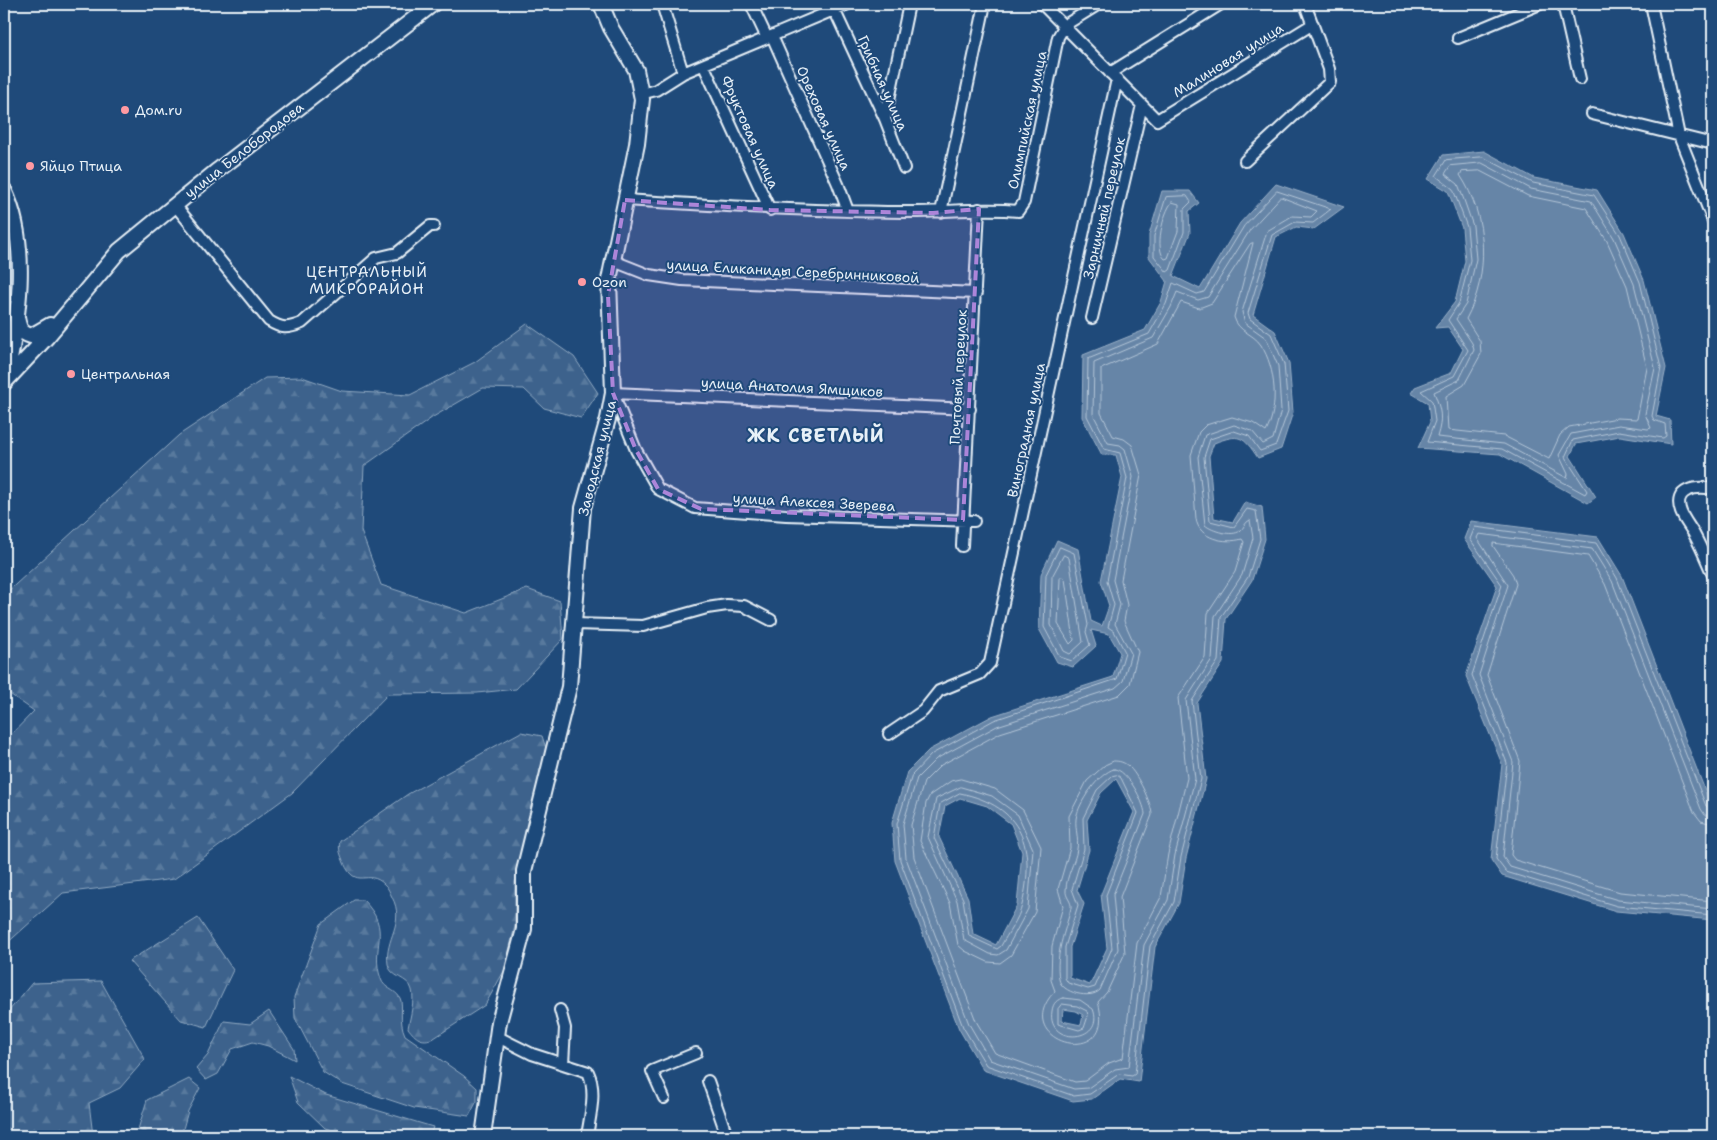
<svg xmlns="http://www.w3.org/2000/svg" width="1717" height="1140" viewBox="0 0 1717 1140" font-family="'Shantell Sans',sans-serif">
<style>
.grass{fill:url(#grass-tufts);stroke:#92aac2}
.forest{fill:url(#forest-firs);stroke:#92aac2}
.water{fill:#6685a7;stroke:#9ab0c7;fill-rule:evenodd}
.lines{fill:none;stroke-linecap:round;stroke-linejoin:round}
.shore{stroke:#b4c6d8;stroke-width:1}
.street-casing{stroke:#e8f1f8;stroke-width:14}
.secondary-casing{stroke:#e8f1f8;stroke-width:18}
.street{stroke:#1f4a7a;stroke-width:10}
.secondary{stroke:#1f4a7a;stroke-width:14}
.marked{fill:#ac85d9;fill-opacity:0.2;stroke:#ac85d9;stroke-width:4;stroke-dasharray:10 6;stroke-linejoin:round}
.poi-dot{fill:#ff9aa2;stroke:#1f4a7a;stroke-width:2}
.labels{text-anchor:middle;stroke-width:4;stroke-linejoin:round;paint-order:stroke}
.street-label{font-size:14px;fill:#e8f1f8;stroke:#1f4a7a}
.poi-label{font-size:14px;fill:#e8f1f8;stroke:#1f4a7a;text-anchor:start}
.neighbourhood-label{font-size:15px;letter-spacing:1px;fill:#e8f1f8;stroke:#1f4a7a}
.district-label{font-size:19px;font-weight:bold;letter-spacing:1px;fill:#e8f1f8;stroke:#1f4a7a}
</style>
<defs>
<pattern id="grass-tufts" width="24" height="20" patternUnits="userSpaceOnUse" patternTransform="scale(1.25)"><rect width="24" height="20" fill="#3c628c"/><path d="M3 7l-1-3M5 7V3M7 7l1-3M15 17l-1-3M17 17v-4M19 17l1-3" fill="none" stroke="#58799d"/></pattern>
<pattern id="forest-firs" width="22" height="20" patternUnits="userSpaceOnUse" patternTransform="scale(1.25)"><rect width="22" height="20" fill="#3c628c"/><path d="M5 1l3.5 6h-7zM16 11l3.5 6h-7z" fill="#58799d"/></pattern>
</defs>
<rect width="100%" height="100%" fill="#1f4a7a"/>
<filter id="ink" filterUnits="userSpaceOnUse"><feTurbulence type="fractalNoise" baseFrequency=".02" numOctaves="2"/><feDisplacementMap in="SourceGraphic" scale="10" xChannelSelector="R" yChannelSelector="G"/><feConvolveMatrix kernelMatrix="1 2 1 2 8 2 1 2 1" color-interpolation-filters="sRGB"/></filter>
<g filter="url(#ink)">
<path class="grass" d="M4,282L14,288L4,372Z"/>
<path class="forest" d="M527,324L574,357L598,393L581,418L544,408L524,389L483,388L433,417L364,466L361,531L381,585L466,613L527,589L560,601L563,639L516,689L477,693L388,694L292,793L174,879L63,893L4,946V742L34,711L4,690V595L179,435L265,378L302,377L342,391L410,395L475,362Z
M521,732L542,736L546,748L515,882V926L504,971L485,1005L434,1038C421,1043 416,1038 408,1028C410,1017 415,1001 412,990C409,977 390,978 388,964C384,939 406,923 392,897C390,893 388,887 384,884C368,868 356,891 344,863C341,855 338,850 340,841L408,794Z
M354,900H363C394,931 369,946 381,979C384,989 395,989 400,998C404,1006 398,1020 405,1035L464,1076L477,1088V1101L469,1116L414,1108L342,1084L323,1072L295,1018L294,997L321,924Z
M198,918L233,970L206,1027L181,1020L129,961Z
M101,981L145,1059L120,1088L89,1103L93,1136H4V1017L32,983Z
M269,1011L294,1049L295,1060L268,1046L253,1042L232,1049L218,1074L206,1080L196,1069L208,1055L224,1021L250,1024Z
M289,1076L326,1095L433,1127L430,1136H349L325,1128L298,1102Z
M189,1079L200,1088L188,1111L181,1136H136L147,1100Z"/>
<path class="water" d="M1484,151L1534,178L1597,190L1624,233L1644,280L1666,368L1656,416L1670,420L1671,444L1620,436L1576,444L1570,456L1596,497L1588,503L1500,454L1418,448L1430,422L1428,403L1411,393L1415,387L1451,373L1463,349L1448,327L1435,328L1455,302L1465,261L1462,228L1448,191L1428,179L1443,155Z
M1276,184L1344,207L1314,229L1296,227L1276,237L1253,315L1275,331L1289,363L1293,412L1281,449L1258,458C1243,436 1240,433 1214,443L1209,456L1214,518L1233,522L1245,502L1262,507L1265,539L1252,580L1226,619L1223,663L1197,703L1206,779L1186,858L1179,903L1155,947L1139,1082L1120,1079L1092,1099L1073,1101L983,1070L959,1029L895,861L892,823L907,772L929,750L992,716L1113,677L1120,653L1109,634L1091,630L1096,646L1073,667L1057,662L1039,629L1041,574L1057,540L1078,549L1091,621L1102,626L1109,606L1101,581L1122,477L1116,455H1102L1082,417L1083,355L1145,330L1161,302L1167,281L1149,257V235L1162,191H1190L1199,203L1189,211L1190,233L1173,276L1200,289L1240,223ZM1116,779L1134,812L1101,894L1107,948L1090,985L1070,978V947L1084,904L1077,890L1089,850L1087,820L1101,793ZM960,798L987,806L1011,824L1022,852L1017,905L996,945L973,934L968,898L939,837L945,806ZM1063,1009L1076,1011L1083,1015L1081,1025L1062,1021Z
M1471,521L1598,537L1622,576L1713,811V920L1616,911L1502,876L1491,860L1502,764L1466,676L1497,586L1464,539Z"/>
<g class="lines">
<path class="shore" d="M1483,157L1533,183L1594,195L1620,235L1640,282L1661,368L1652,416L1654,420L1665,424L1666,436L1663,438L1619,431L1573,440L1565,457L1587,491L1585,494L1502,449L1427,442L1435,421L1432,401L1421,391L1454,376L1468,350L1448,320L1459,303L1470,260L1467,227L1453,189L1436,176L1446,160Z
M1482,163L1531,189L1591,201L1614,238L1634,284L1655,368L1645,414L1651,428L1648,429L1619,425L1571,434L1559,455L1568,474L1567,478L1504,444L1437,437C1443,418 1441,410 1434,392L1459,380L1474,350L1472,343L1456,319L1466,304L1476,259L1473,226L1464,200L1458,184L1445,174L1450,166Z
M1480,171L1528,196L1586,208L1607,241L1627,286L1647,368L1637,419L1617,418L1569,427L1560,435L1549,459L1504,436L1448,430L1446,396L1464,385L1481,354L1480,341L1466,319C1490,275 1488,217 1460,175L1462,172Z
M1277,191L1331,209L1313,223L1295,222L1272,235L1248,313L1250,319L1271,334L1284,364L1288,411L1276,445L1260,451L1249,436L1234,431L1210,439L1204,457L1210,521L1234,527L1247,509L1256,511L1260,539L1248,577L1221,617L1218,661L1192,701L1201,779L1181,857L1174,902L1150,946L1135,1074L1132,1076L1119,1074L1090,1094L1074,1096L986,1065L963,1027L900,860L897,824L912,775L932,754L994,720L1117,679L1125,652L1114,631L1108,627L1114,605L1107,581L1127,478L1120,453L1104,449L1087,416L1088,359L1149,334L1166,304L1173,283L1197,294L1204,292L1244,226Z
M1187,196L1191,202L1184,209V232L1170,270L1167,272L1154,256V236L1166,197Z
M1281,197L1317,211L1311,217L1292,216L1267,231L1242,312L1245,323L1266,338L1278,366L1281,410L1273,439L1263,444L1252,431L1234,425L1205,435L1198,457L1205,525C1212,531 1232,537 1240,531C1244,528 1245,522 1250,520L1253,538L1242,575L1215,616L1212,659L1186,700L1195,779L1175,855L1168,900L1144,945L1129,1067L1115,1069L1088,1088L1074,1089L990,1060L969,1024L906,858L903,824L917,778L936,759L997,726L1115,688L1123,681L1131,653L1115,624L1120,605L1113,580L1133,477L1125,449L1120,445L1108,443L1093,414L1094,363L1153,338L1171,307L1177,292L1198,300L1208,297L1250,230Z
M1172,202L1179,204L1178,231L1168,258L1165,259C1154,249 1163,213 1172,202Z
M1253,243L1234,317C1238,332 1253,333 1261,345C1276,368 1279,408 1266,432L1253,423L1232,417L1206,425L1199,432L1191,455L1196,519C1199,539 1225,544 1242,539L1244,542L1235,572L1208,613L1205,657L1178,698L1187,778L1168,854L1161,897L1137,943L1123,1058L1109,1063L1085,1081L1075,1082L995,1053L976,1021L914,857L911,825L924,782L941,765L1000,733L1119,695L1130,684L1138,652L1124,621L1127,605L1121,580L1141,475L1132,445L1124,439L1113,436L1101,413V369L1158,344L1181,302L1199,308L1212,303L1250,244Z
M1060,547L1074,553L1088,625L1086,632L1090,645L1072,661L1060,657L1044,627L1046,575Z
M1064,555L1069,558L1083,642L1070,654L1064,651L1051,625L1052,577Z
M1062,577L1065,579L1074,640L1070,644L1058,624L1060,579Z
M1114,761C1119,761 1124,762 1128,766C1137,773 1152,804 1152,815L1120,897L1125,953L1107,992L1098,1002C1119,1072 1006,1043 1055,991L1051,980L1052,946L1063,906L1058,889L1070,848L1069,816L1087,781L1105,765Z
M1114,769C1127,769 1144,802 1145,814L1113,895L1118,949L1100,990C1091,1000 1061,993 1059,979C1055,953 1065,932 1071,908C1072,901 1065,897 1066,890C1066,876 1075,863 1077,849C1079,839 1075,829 1076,819C1078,803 1099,773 1114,769Z
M1117,775L1121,778L1138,813L1106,895L1112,948L1095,987L1088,989L1068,983L1065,978V947L1078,905L1072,889L1084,849L1083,818L1097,790L1112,776Z
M961,779L995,789L1023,810L1041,847L1035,912L1011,955L1000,963L988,962L965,951L958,945L950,903L920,841L926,803L930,795L951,781Z
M961,787L992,796L1018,815L1033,849L1028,909L1006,950L998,955L990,954L964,940L957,901L928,837L936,799Z
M960,793C1023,806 1036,847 1022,905C1019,919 1007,934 1001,946L997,949L969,936L963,899L934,838L940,804Z
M1713,810L1706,806L1617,578L1596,543L1475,527L1470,539L1502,585L1472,675L1507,763L1496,859L1506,872L1617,906L1713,915
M1713,816L1705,815L1701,809L1612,581L1592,549L1479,534L1477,538L1508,585L1479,675L1513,762L1503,857L1510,867L1618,900L1713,909
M1713,824L1701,821L1694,812L1605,584L1588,556L1493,543V546L1513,575L1516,584L1487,675L1520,761L1511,855L1515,860L1620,892L1713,901
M1064,998L1080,1000L1093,1009C1106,1042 1046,1047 1052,1011C1053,1003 1057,999 1064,998Z
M1062,1004L1077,1006L1087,1011L1088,1016L1084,1028L1079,1030L1058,1024V1009Z"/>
<defs>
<path id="street" d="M662,4L683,73
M751,4L767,38
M1042,4L1157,120L1313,24
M1563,4L1580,79
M1651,4L1679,136L1713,221
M832,5L885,119L904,168
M772,36L838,184L848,211
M1458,38L1540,4
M704,66L770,210
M1110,73L1221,4
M641,94L656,90L683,73L848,4
M1592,114L1713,144
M885,119L909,4
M1245,161L1330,82L1329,69L1305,4
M625,200C718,206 810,211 903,212C941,213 979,207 1018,211L1024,202L1058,37L1065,25L1099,4
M175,205L269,321C282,329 287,329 302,323L376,258L397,253L430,226H434
M941,212L985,4
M611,260L649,275L682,280L976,293
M1092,318L1142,105
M970,409L613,393L636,450L658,489L695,508L786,515L974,521
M1713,489C1697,486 1672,488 1681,512C1684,520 1691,528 1695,536C1702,549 1707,562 1713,575
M962,546L979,209
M575,624L643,626L707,608L727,605L744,606L771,620
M889,734L923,711L939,691L980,674L990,663L1117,79
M560,1010L565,1028L563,1064
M496,1036L532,1054L588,1072C597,1091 590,1116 587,1136
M708,1081L727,1136
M664,1098L652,1071L696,1053"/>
<path id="secondary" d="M4,190C31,246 18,321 6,380
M17,317C19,327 20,333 31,336L50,325
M4,383L47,337L119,251L218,170L433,4
M483,1136L499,1022L524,929V871L569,687L583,508L608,419L613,393L609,280L637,144L642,99L636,70L611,28L601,4"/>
</defs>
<use href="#street" class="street-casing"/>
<use href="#secondary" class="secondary-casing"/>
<use href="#street" class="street"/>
<use href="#secondary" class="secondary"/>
</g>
</g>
<path class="marked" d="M625,200L770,210L933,213L979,209L963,520L701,509L658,489L636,450L613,393L608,295Z"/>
<g class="poi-dot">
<circle cx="125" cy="110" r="5"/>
<circle cx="30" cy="166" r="5"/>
<circle cx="582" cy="282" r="5"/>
<circle cx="71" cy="374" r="5"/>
</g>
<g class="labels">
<g class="street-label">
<text transform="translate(1228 60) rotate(-32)" y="5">Малиновая улица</text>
<text transform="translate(883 83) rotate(66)" y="5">Грибная улица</text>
<text transform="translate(824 118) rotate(66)" y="5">Ореховая улица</text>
<text transform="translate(1027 120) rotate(-78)" y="5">Олимпийская улица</text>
<text transform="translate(750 132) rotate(66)" y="5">Фруктовая улица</text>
<text transform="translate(244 150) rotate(-38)" y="5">улица Белобородова</text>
<text transform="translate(1104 208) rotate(-77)" y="5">Зарничный переулок</text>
<text transform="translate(793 271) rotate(3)" y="5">улица Еликаниды Серебринниковой</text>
<text transform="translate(958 377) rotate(-87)" y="5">Почтовый переулок</text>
<text transform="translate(792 387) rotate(3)" y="5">улица Анатолия Ямщиков</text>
<text transform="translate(1026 430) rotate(-78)" y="5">Виноградная улица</text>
<text transform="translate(597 458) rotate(-76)" y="5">Заводская улица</text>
<text transform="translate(814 502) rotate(3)" y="5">улица Алексея Зверева</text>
</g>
<g class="poi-label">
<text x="135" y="115">Дом.ru</text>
<text x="40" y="171">Яйцо Птица</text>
<text x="592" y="287">Ozon</text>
<text x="81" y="379">Центральная</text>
</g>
<g class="neighbourhood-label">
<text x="367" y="277">ЦЕНТРАЛЬНЫЙ<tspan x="367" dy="17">МИКРОРАЙОН</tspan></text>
</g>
<g class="district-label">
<text x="816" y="442">ЖК СВЕТЛЫЙ</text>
</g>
</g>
<rect width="1717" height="1140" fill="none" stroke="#1f4a7a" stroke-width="20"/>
<rect x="10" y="10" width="1697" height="1120" fill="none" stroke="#e8f1f8" stroke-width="2" filter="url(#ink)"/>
</svg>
